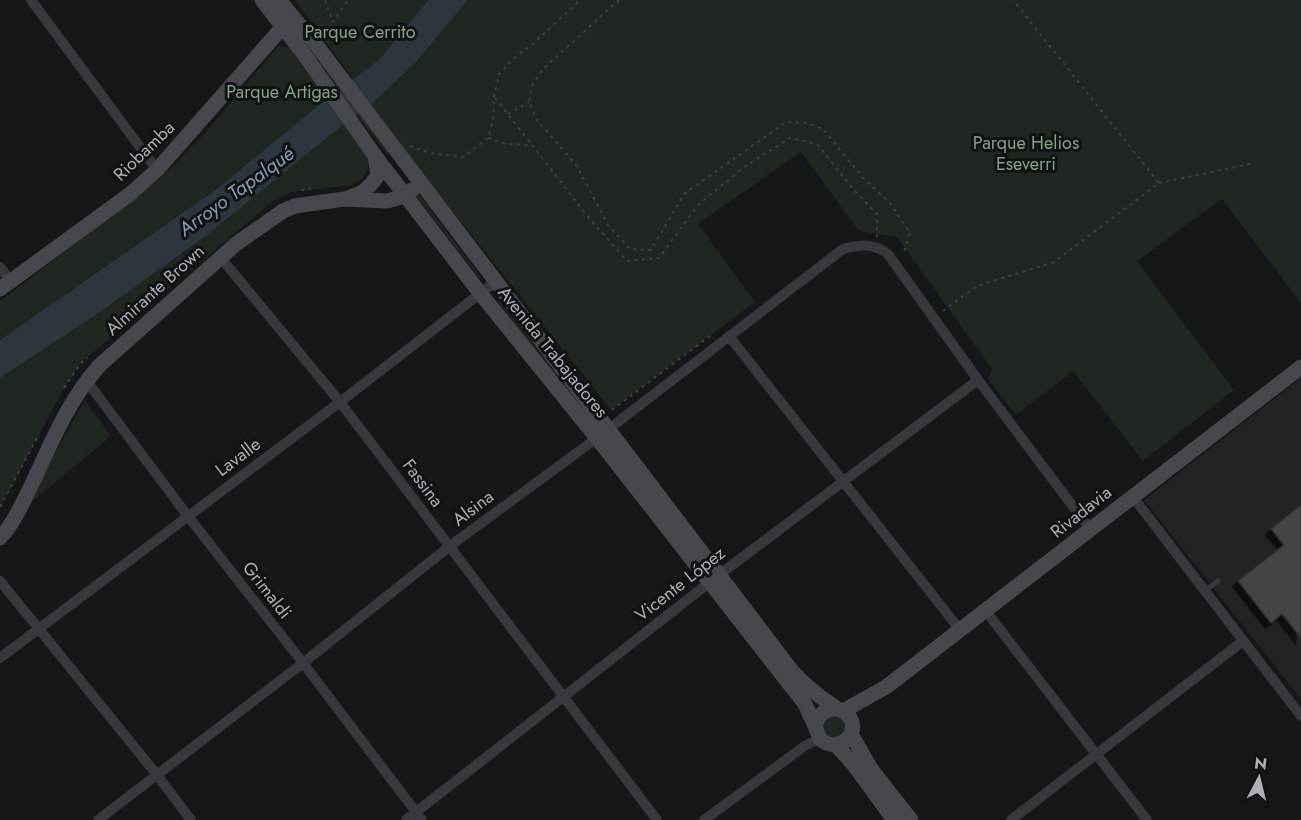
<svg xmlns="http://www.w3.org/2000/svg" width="1301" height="820" viewBox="0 0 1301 820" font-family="Jost,sans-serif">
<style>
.built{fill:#232326}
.green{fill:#1f2720}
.water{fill:#2e363d}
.building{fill:#444549;stroke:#313135;stroke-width:1.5;filter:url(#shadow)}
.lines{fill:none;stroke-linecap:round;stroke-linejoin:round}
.path{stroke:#3e4045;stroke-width:2;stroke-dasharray:3 4.5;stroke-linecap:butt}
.lane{stroke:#38393e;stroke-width:5}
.street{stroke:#38393e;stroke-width:10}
.secondary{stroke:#46484e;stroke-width:15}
.labels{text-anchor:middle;stroke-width:6;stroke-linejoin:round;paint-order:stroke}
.park-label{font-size:18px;fill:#82a383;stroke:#121214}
.street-label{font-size:18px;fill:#aaafb8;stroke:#121214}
.water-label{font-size:20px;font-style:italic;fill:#839db2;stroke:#121214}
</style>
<defs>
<filter id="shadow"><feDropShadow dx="-5.5" dy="5.5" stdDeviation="0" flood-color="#0009"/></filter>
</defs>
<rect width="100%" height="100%" fill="#171719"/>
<path class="built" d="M1301,378V699L1144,500Z"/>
<path class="green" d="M295,0H428L380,59L353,79Z
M468,0H1301V303L1222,199L1137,261L1234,390L1143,461L1073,371L1016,415L988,379L992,369L897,237L859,231L801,152L698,224L755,302L611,410L396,140L371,105L417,61Z
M298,34L389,152L387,154L296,36Z
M278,46L290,48L326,99L214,191L0,340V301L161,178L206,132Z
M344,124L368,159V169L362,179L352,185L291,192L272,202L81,363L67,383L0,507V378L103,310L207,235Z
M418,193L481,277L479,278L415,195Z
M499,300L590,418L588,419L497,301Z
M85,400L111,436L24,508Z
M835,715L844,721L846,729L839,738L824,735C822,722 823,720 835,715Z"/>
<path class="water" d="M428,0H468L417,61L371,105L344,124L207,235L103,310L0,378V340L214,191L326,99L380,59Z"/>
<path class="building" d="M1301,505V638L1282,614L1271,623L1238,581L1284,545L1271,529Z"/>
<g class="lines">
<path class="path" d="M325,0L333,22
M619,0L544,68L532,85L529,102L537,120L577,166L608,225L630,249L651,250L684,194L786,122L806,123L823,129L863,178L890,203L910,233L903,255
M324,35L348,0
M495,98L532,145
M508,114L529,102
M488,138L506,144L532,145L589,218L627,261L659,258L698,205L744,167L790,138L817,144L854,190L877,214V237
M410,146L430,153L463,157L488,138L493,120L494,96L499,74L513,59L535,42L580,0
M1159,183L1250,164
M301,190L316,188
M943,311L977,286L1054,262L1159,183L1013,0
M64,388L81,363L88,358
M612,410L710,336
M0,507L37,438"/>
<path class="lane" d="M1206,590L1218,581"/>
<path class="street" d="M31,0L157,170
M221,258L340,402L657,820
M0,267L12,283
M729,336L960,630
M86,380L187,515L303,663L422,820
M1133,497L1301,716
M0,581L157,775L191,820
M985,610L1147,820
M0,658L340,402L495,282
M98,820L303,663L450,546L597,438L843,249C861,244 873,243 888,254L978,380L1090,529
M406,820L719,575L978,380
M704,820L806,745L820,739
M1011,820L1243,641"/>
<path class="secondary" d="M262,0L306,57L375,156L480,293L597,438L805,704L815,726
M279,0L317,46L792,671C804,684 817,695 832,705C837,709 844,711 848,715C863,733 838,755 820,739L815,726C818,714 825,709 837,709
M350,197C364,193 370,187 378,175L375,156
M0,289L130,194L157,170L288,21
M0,538C14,523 22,504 31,486C51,444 68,400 100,365L236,244L283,211L295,206L344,199L387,201L398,198L412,190
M843,711L886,687L1301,367
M851,734L871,769L911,820
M836,745L854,765L894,820"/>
</g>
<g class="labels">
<g class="park-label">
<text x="360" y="38">Parque Cerrito</text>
<text x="282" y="98">Parque Artigas</text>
<text x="1026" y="149">Parque Helios<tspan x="1026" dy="21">Eseverri</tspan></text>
</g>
<g class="street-label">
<text transform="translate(144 151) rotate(-44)" y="6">Riobamba</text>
<text transform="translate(155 290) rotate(-42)" y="6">Almirante Brown</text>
<text transform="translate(553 352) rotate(51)" y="6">Avenida Trabajadores</text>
<text transform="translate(238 457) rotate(-37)" y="6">Lavalle</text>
<text transform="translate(423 483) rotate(53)" y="6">Fassina</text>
<text transform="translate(473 508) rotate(-37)" y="6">Alsina</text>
<text transform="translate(1081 512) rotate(-38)" y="6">Rivadavia</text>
<text transform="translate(680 584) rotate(-38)" y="6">Vicente López</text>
<text transform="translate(267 590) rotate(52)" y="6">Grimaldi</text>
</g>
<g class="water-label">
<text transform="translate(236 191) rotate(-36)" y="7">Arroyo Tapalqué</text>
</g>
</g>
<g transform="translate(1259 778) rotate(7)" stroke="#121214" stroke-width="4.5" paint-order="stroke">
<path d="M0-4.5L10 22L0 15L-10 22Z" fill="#aaafb8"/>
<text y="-9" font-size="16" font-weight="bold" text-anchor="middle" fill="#aaafb8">N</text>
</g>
</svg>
